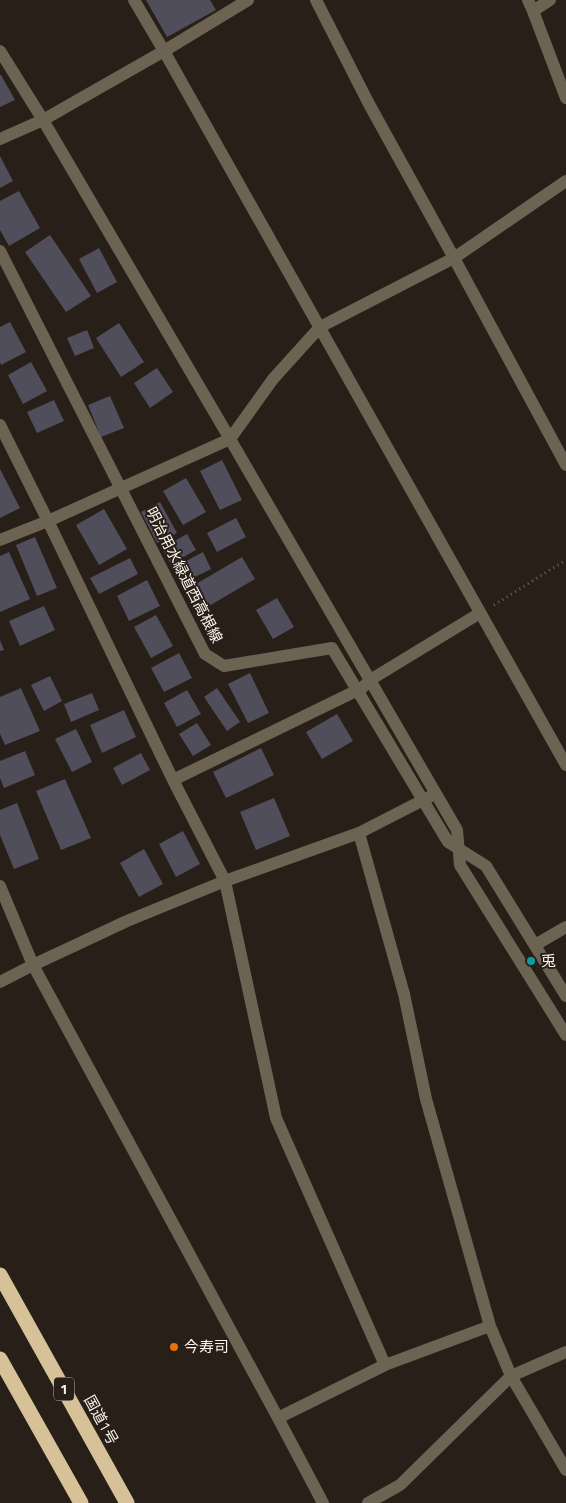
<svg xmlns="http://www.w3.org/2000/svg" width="566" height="1503" viewBox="0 0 566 1503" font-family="'Titillium Web','Noto Sans JP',sans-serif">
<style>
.building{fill:#504e5a}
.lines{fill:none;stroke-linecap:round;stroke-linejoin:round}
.path{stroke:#6e655f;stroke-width:3;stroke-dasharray:1 4;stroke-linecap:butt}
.minor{stroke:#6c6353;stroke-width:12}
.highway{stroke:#d6c198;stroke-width:15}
.culture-dot{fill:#0f9aa8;stroke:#281f18;stroke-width:2}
.food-dot{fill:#e8710a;stroke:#281f18;stroke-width:2}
.labels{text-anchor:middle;stroke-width:4;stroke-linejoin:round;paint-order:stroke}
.shield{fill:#281f18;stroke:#bbb3ae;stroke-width:1}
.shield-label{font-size:14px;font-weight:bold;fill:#faf3ee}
.street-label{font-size:15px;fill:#faf3ee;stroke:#281f18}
.poi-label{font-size:15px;fill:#faf3ee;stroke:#281f18;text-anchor:start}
</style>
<rect width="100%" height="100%" fill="#281f18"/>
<path class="building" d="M146,0H210L216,10L167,37Z
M0,75H1L15,100L0,107Z
M0,156L13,181L0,188Z
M19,191L40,228L9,246L0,230V201Z
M50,235L91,296L66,312L25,252Z
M99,248L117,282L97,293L79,259Z
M10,322L26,352L1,365L0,362V327Z
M119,323L144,362L121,377L96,338Z
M87,330L94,348L75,356L67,338Z
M31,362L47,391L23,404L8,375Z
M157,368L173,392L150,408L134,383Z
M110,396L124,428L101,437L88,405Z
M54,400L64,421L37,433L27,412Z
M222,460L242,500L220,510L200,471Z
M0,469L20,508L0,518Z
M186,478L206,512L183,525L163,491Z
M160,502L177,533L157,543L141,512Z
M104,509L127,549L99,565L76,525Z
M236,518L246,537L217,552L207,533Z
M187,534L196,550L171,564L162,548Z
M35,537L57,588L37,596L16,545Z
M9,552L30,599L0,612V556Z
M203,552L211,569L181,584L173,568Z
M242,557L255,579L197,613L184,591Z
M130,558L138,574L99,594L90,578Z
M147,580L160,606L129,621L117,596Z
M277,598L294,627L273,639L256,610Z
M44,606L55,630L20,646L9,621Z
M156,615L173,646L151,658L134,627Z
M0,640L4,650L0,651Z
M179,653L192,678L164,692L151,668Z
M250,673L269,713L248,723L228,684Z
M50,676L62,701L44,711L31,685Z
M21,688L40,731L5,745L0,734V697Z
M217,688L240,722L227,731L204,697Z
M187,690L201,714L177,727L164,703Z
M92,693L99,710L71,722L64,704Z
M124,710L136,737L102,753L90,725Z
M337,714L353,741L322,759L306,732Z
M197,723L211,745L193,756L179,734Z
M76,729L92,762L72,772L55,739Z
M261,748L274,775L226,798L213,772Z
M25,751L35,775L4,788L0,778V761Z
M141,753L150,770L122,785L113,768Z
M65,779L91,838L61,850L36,791Z
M274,798L290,836L256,850L240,812Z
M17,803L39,859L14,869L0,835V810Z
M183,831L200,864L176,877L159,844Z
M144,849L163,884L139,897L120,863Z"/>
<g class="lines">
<path class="path" d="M494,605L566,560"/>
<path class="minor" d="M134,0L164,51L566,765
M316,0L369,104L454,258L566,465
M528,0L533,11L550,0
M533,11L566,98
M0,51L43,120L230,439L457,830L460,865L566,1035
M0,139L43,120L164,51L248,0
M0,251L205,654L224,666L332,648L448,842L486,866L566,996
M0,425L48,521L173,780L225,881L276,1118L385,1365
M0,540L48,521L230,439L273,379L320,327L454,258L566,181
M173,780L362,688L370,680L480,613
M359,833L404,994L426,1099L490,1326L511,1376L566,1470
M0,886L33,965L278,1418L323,1503
M535,945L566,927
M0,982L33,965L127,921L225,881L359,833L431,796
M278,1418L385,1365L490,1326
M368,1503L400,1485L511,1376L566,1352"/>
<path class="highway" d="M0,1275L127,1503
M0,1359L81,1503"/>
</g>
<circle class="culture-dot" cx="531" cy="961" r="5"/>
<circle class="food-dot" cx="174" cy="1347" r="5"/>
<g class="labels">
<rect class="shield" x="54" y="1377.5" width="20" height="23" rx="4"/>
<g class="shield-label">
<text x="64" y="1394">1</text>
</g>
<g class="street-label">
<text transform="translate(184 575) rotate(63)" y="5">明治用水緑道西高根線</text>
<text transform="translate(101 1420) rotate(61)" y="5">国道1号</text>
</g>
<g class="poi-label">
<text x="541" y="966">兎</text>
<text x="184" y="1352">今寿司</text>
</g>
</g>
</svg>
